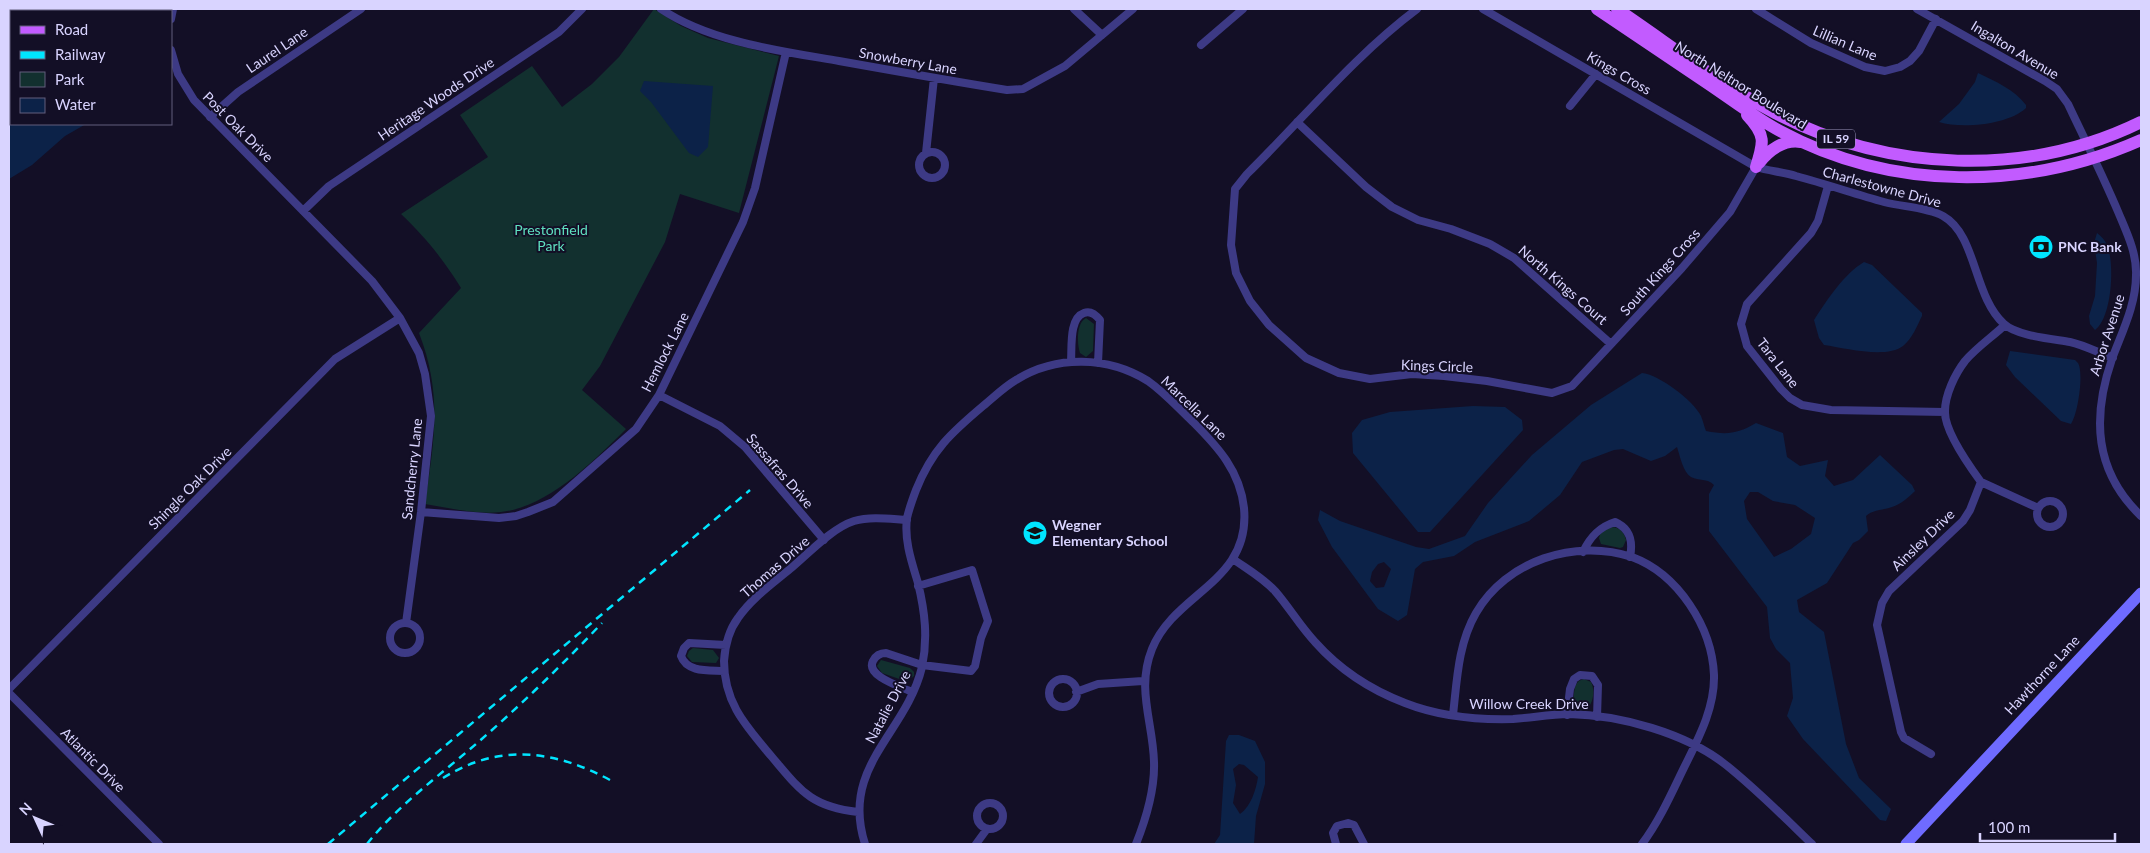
<svg xmlns="http://www.w3.org/2000/svg" width="2150" height="853" viewBox="0 0 2150 853" font-family="Lato,sans-serif">
<style>
.green{fill:#12302f}
.water{fill:#0c2248;fill-rule:evenodd}
.lines{fill:none;stroke-linecap:round;stroke-linejoin:round}
.street{stroke:#3d3a85;stroke-width:8}
.secondary{stroke:#6f6bff;stroke-width:11}
.primary{stroke:#c25bff;stroke-width:12}
.rail{stroke:#00e5ff;stroke-width:2.5;stroke-dasharray:8 6;stroke-linecap:butt}
.labels{text-anchor:middle;stroke-width:4;stroke-linejoin:round;paint-order:stroke}
.shield{fill:#130f26;stroke:#9e99be;stroke-width:1}
.shield-label{font-size:12px;font-weight:bold;fill:#d9d4ff}
.street-label{font-size:14px;fill:#d9d4ff;stroke:#130f26}
.park-label{font-size:14px;fill:#5fe0c0;stroke:#130f26}
.poi-label{font-size:14px;font-weight:bold;fill:#d9d4ff;stroke:#130f26;text-anchor:start}
</style>
<rect width="100%" height="100%" fill="#130f26"/>
<path class="green" d="M654,9L681,26L708,38L779,56L739,213L680,194L665,242L600,366L582,390L626,429C594,461 548,507 501,512C477,515 450,508 425,504C434,441 443,395 419,333L461,288C443,259 426,238 401,214L488,157L460,115L532,66L562,107L592,84L619,57Z
M1086,318L1094,324L1093,351L1086,357L1080,353C1077,344 1076,323 1086,318Z
M1610,527C1619,527 1624,531 1626,540L1623,547L1620,548L1601,544L1599,538L1601,532Z
M693,648L713,650L719,658L716,663L692,662L687,656L689,651Z
M881,660L910,668L914,672V676L908,681H905L882,673L877,666Z
M1584,679L1591,682C1599,697 1585,724 1573,701C1575,692 1573,681 1584,679Z"/>
<path class="water" d="M9,9H28L30,11H11V124H86L65,136L32,165L9,179Z
M1978,73C1996,82 2014,89 2026,105V108C2008,125 1961,129 1939,122L1959,104L1975,82Z
M644,81L713,86L708,147L698,157L689,153L651,102L640,91Z
M2097,233C2101,236 2105,240 2107,245C2115,263 2112,318 2095,330L2090,324L2089,316L2095,296L2097,263L2094,243Z
M1864,262L1872,265L1922,313V316C1917,326 1912,339 1903,346C1886,359 1845,348 1824,345L1819,338L1814,320C1827,300 1844,274 1864,262Z
M2010,351L2075,360L2078,363C2084,373 2078,414 2071,424L2061,421L2015,377L2006,365Z
M1642,373C1658,374 1694,401 1701,416C1703,421 1704,426 1706,431C1727,435 1737,434 1756,423L1783,433L1787,457L1800,466L1828,460L1825,476L1834,486L1853,480L1880,455L1912,485L1915,491C1908,498 1901,504 1892,507C1883,510 1872,510 1866,516L1868,531L1859,540L1853,543L1827,583L1797,600L1799,612L1824,632L1846,744L1859,778L1891,809L1886,821L1880,820L1803,739L1787,716L1793,698L1790,663L1776,649L1770,638L1767,607L1709,531V494L1714,485C1707,478 1699,481 1691,477C1683,472 1680,456 1677,447L1665,456L1651,461L1623,449L1614,450L1582,462L1560,495L1529,521L1475,542L1454,556L1423,562L1415,569L1407,615L1398,621L1378,609L1332,547L1318,520L1320,510L1340,521L1416,547L1429,549L1465,536L1488,503L1532,455L1591,405ZM1750,492H1758L1773,501L1795,505L1815,518L1811,534L1791,549L1774,557L1747,519L1744,501ZM1384,562L1391,569L1384,587L1376,588L1370,581L1372,572L1378,564Z
M1473,406L1505,407L1522,420L1523,430L1430,532H1418L1353,453L1352,433L1362,420L1390,412Z
M1229,735H1239L1255,741L1265,762V784L1256,816L1254,844H1214L1220,835L1226,741ZM1239,764L1244,765L1258,777C1256,790 1251,806 1240,814L1233,803L1236,785L1233,769Z"/>
<g class="lines">
<path class="street" d="M661,9C710,42 781,51 839,61C895,71 951,81 1007,90L1023,89L1065,66L1133,9
M1074,9L1102,35
M1417,9C1353,57 1303,119 1247,174L1235,189L1231,245L1236,273L1250,301L1269,325L1306,358L1339,373L1370,379L1412,374L1444,376L1487,381L1552,393L1572,386L1682,268L1730,212L1756,167
M1483,9L1756,167C1769,171 1783,172 1796,176C1826,184 1855,194 1884,202C1903,207 1926,207 1943,216C1977,235 1973,296 2004,324C2017,336 2053,339 2070,342C2084,345 2099,353 2113,358
M1756,9L1811,43L1865,67L1885,71L1900,67L1910,61L1919,51L1936,19
M1917,9L2045,81L2057,89L2068,104C2085,140 2103,176 2119,214C2127,233 2137,254 2136,275C2136,305 2122,332 2112,359C2092,417 2094,471 2141,516
M171,19L173,9
M1201,45L1243,9
M171,50L178,74L194,100L372,281L400,318L419,353L425,374L431,416L421,512L406,623
M1570,106L1596,74
M210,117L238,92L361,9
M1297,122L1366,187L1392,207L1418,220L1451,229L1490,244L1514,258L1611,344
M919 165a13 13 0 1 1 26 0a13 13 0 1 1-26 0Z
M926,153L934,78
M1828,186L1818,221L1811,233L1747,304L1741,324L1747,346L1781,389L1790,398L1802,405L1831,410L1945,412
M303,211L329,186L559,32L582,9
M1071,361C1072,347 1069,318 1084,313C1091,310 1096,315 1100,320L1098,363
M659,395L720,426L745,447L824,540
M1981,482C1970,467 1944,431 1945,411C1945,395 1955,374 1965,361C1976,348 1992,337 2005,325
M1981,482L2038,508
M2037 514a13 13 0 1 1 26 0a13 13 0 1 1-26 0Z
M421,512L499,518L516,516L528,512L553,502L636,429L659,395L743,222L755,188L786,52
M1583,552C1590,537 1599,527 1615,522C1631,529 1633,542 1630,557
M1233,559C1247,569 1263,578 1275,591C1289,607 1300,626 1315,642C1339,669 1371,690 1405,703C1438,716 1477,720 1513,719C1531,718 1550,714 1569,714C1620,715 1686,733 1726,765C1756,789 1784,817 1812,844
M390 638a15 15 0 1 1 30 0a15 15 0 1 1-30 0Z
M724,671C710,670 687,673 681,656L684,648L689,643L726,645
M1049 693a14 14 0 1 1 28 0a14 14 0 1 1-28 0Z
M9,689L335,359L400,318
M912,692C902,687 865,676 873,661C876,655 880,653 886,653L922,665L971,671L975,666L981,638L988,621L972,570L918,586
M1076,692L1098,684L1143,681
M9,693L159,844
M1453,715C1457,680 1458,644 1476,613C1506,561 1575,538 1632,557C1678,574 1712,627 1714,675C1715,712 1694,746 1679,778C1668,801 1657,824 1642,844
M1567,715L1570,689L1574,679L1580,675L1592,676L1598,685L1597,717
M1931,754L1904,738L1901,732L1877,625L1882,603L1889,591L1963,521L1970,510L1981,482
M977 816a13 13 0 1 1 26 0a13 13 0 1 1-26 0Z
M858,812C811,807 800,790 772,757C746,726 724,703 724,661C725,646 729,630 738,618C752,598 772,584 790,569C808,554 832,528 854,521C871,516 890,519 907,520
M865,844C840,766 906,734 922,667C928,638 925,612 918,583C912,563 904,541 907,518C909,509 913,498 916,490C932,450 951,433 983,406C994,397 1004,387 1016,380C1056,355 1108,356 1148,381C1165,393 1178,408 1193,422C1218,447 1240,471 1244,508C1251,582 1175,592 1152,649C1136,689 1153,722 1154,762C1155,790 1146,819 1136,844
M976,844L987,829
M1336,844L1333,833L1337,826L1348,823L1354,825L1364,844"/>
<path class="secondary" d="M1906,844L2141,593"/>
<path class="primary" d="M1597,9C1634,34 1670,58 1707,83C1731,99 1754,117 1780,131C1891,191 2026,191 2141,140
M1617,9C1669,44 1720,84 1775,113C1888,172 2027,178 2141,122
M1747,115C1766,135 1764,142 1756,167
M1759,163C1769,150 1784,139 1801,142"/>
<path class="rail" d="M443,778C499,743 554,750 610,780
M328,844L750,490
M367,844C397,806 439,776 476,744C520,706 562,665 602,623"/>
</g>
<defs>
<symbol id="bank-disc" viewBox="-11 -11 22 22"><circle r="9.5" fill="#00e5ff" stroke="#130f26"/><path d="M-6-4H6V4H-6ZM0-2.3a2.3 2.3 0 1 0 0 4.6a2.3 2.3 0 1 0 0-4.6Z" fill="#111"/></symbol>
<symbol id="school-disc" viewBox="-11 -11 22 22"><circle r="9.5" fill="#00e5ff" stroke="#130f26"/><path d="M0-5L7-2L0 1L-7-2ZM-4 1L0 2.5L4 1V4Q0 6-4 4Z" fill="#111"/></symbol>
</defs>
<g fill-rule="evenodd">
<use href="#bank-disc" x="2027" y="233" width="28" height="28"/>
<use href="#school-disc" x="1021" y="519" width="28" height="28"/>
</g>
<g class="labels">
<rect class="shield" x="1817" y="129.5" width="38" height="19" rx="4"/>
<g class="shield-label">
<text x="1836" y="143">IL 59</text>
</g>
<g class="street-label">
<text transform="translate(1845 43) rotate(23)" y="5">Lillian Lane</text>
<text transform="translate(277 50) rotate(-34)" y="5">Laurel Lane</text>
<text transform="translate(2015 50) rotate(31)" y="5">Ingalton Avenue</text>
<text transform="translate(908 61) rotate(10)" y="5">Snowberry Lane</text>
<text transform="translate(1619 73) rotate(30)" y="5">Kings Cross</text>
<text transform="translate(1741 85) rotate(32)" y="5">North Neltnor Boulevard</text>
<text transform="translate(436 99) rotate(-34)" y="5">Heritage Woods Drive</text>
<text transform="translate(238 127) rotate(45)" y="5">Post Oak Drive</text>
<text transform="translate(1882 187) rotate(15)" y="5">Charlestowne Drive</text>
<text transform="translate(1660 272) rotate(-48)" y="5">South Kings Cross</text>
<text transform="translate(1563 285) rotate(41)" y="5">North Kings Court</text>
<text transform="translate(2107 335) rotate(-72)" y="5">Arbor Avenue</text>
<text transform="translate(665 352) rotate(-63)" y="5">Hemlock Lane</text>
<text transform="translate(1778 363) rotate(52)" y="5">Tara Lane</text>
<text transform="translate(1437 366) rotate(2)" y="5">Kings Circle</text>
<text transform="translate(1194 408) rotate(44)" y="5">Marcella Lane</text>
<text transform="translate(412 469) rotate(-84)" y="5">Sandcherry Lane</text>
<text transform="translate(780 471) rotate(49)" y="5">Sassafras Drive</text>
<text transform="translate(190 488) rotate(-45)" y="5">Shingle Oak Drive</text>
<text transform="translate(1923 540) rotate(-44)" y="5">Ainsley Drive</text>
<text transform="translate(775 567) rotate(-41)" y="5">Thomas Drive</text>
<text transform="translate(2042 675) rotate(-47)" y="5">Hawthorne Lane</text>
<text x="1529" y="709">Willow Creek Drive</text>
<text transform="translate(888 707) rotate(-62)" y="5">Natalie Drive</text>
<text transform="translate(93 760) rotate(45)" y="5">Atlantic Drive</text>
</g>
<g class="park-label">
<text x="551" y="235">Prestonfield<tspan x="551" dy="16">Park</tspan></text>
</g>
<g class="poi-label">
<text x="2058" y="252">PNC Bank</text>
<text x="1052" y="530">Wegner<tspan x="1052" dy="16">Elementary School</tspan></text>
</g>
</g>
<rect width="2150" height="853" fill="none" stroke="#d9d4ff" stroke-width="20"/>
<rect x="10" y="10" width="162" height="115" fill="#130f26" stroke="#625e7d"/>
<rect x="20" y="26" width="25" height="8" fill="#c25bff" stroke="#625e7d"/>
<text x="55" y="35" font-size="15" fill="#d9d4ff">Road</text>
<rect x="20" y="51" width="25" height="8" fill="#00e5ff" stroke="#625e7d"/>
<text x="55" y="60" font-size="15" fill="#d9d4ff">Railway</text>
<rect x="20" y="72" width="25" height="15" fill="#12302f" stroke="#625e7d"/>
<text x="55" y="85" font-size="15" fill="#d9d4ff">Park</text>
<rect x="20" y="98" width="25" height="15" fill="#0c2248" stroke="#625e7d"/>
<text x="55" y="110" font-size="15" fill="#d9d4ff">Water</text>
<g transform="translate(35 818) rotate(314)" stroke="#130f26" stroke-width="4" paint-order="stroke">
<path d="M0-4L9 19L0 12L-9 19Z" fill="#d9d4ff"/>
<text y="-8" font-size="14" font-weight="bold" text-anchor="middle" fill="#d9d4ff">N</text>
</g>
<path d="M1980 833v8h135v-8" fill="none" stroke="#d9d4ff" stroke-width="2.5"/>
<text x="1988" y="833" font-size="15" fill="#d9d4ff" stroke="#130f26" stroke-width="4" paint-order="stroke">100 m</text>
</svg>
